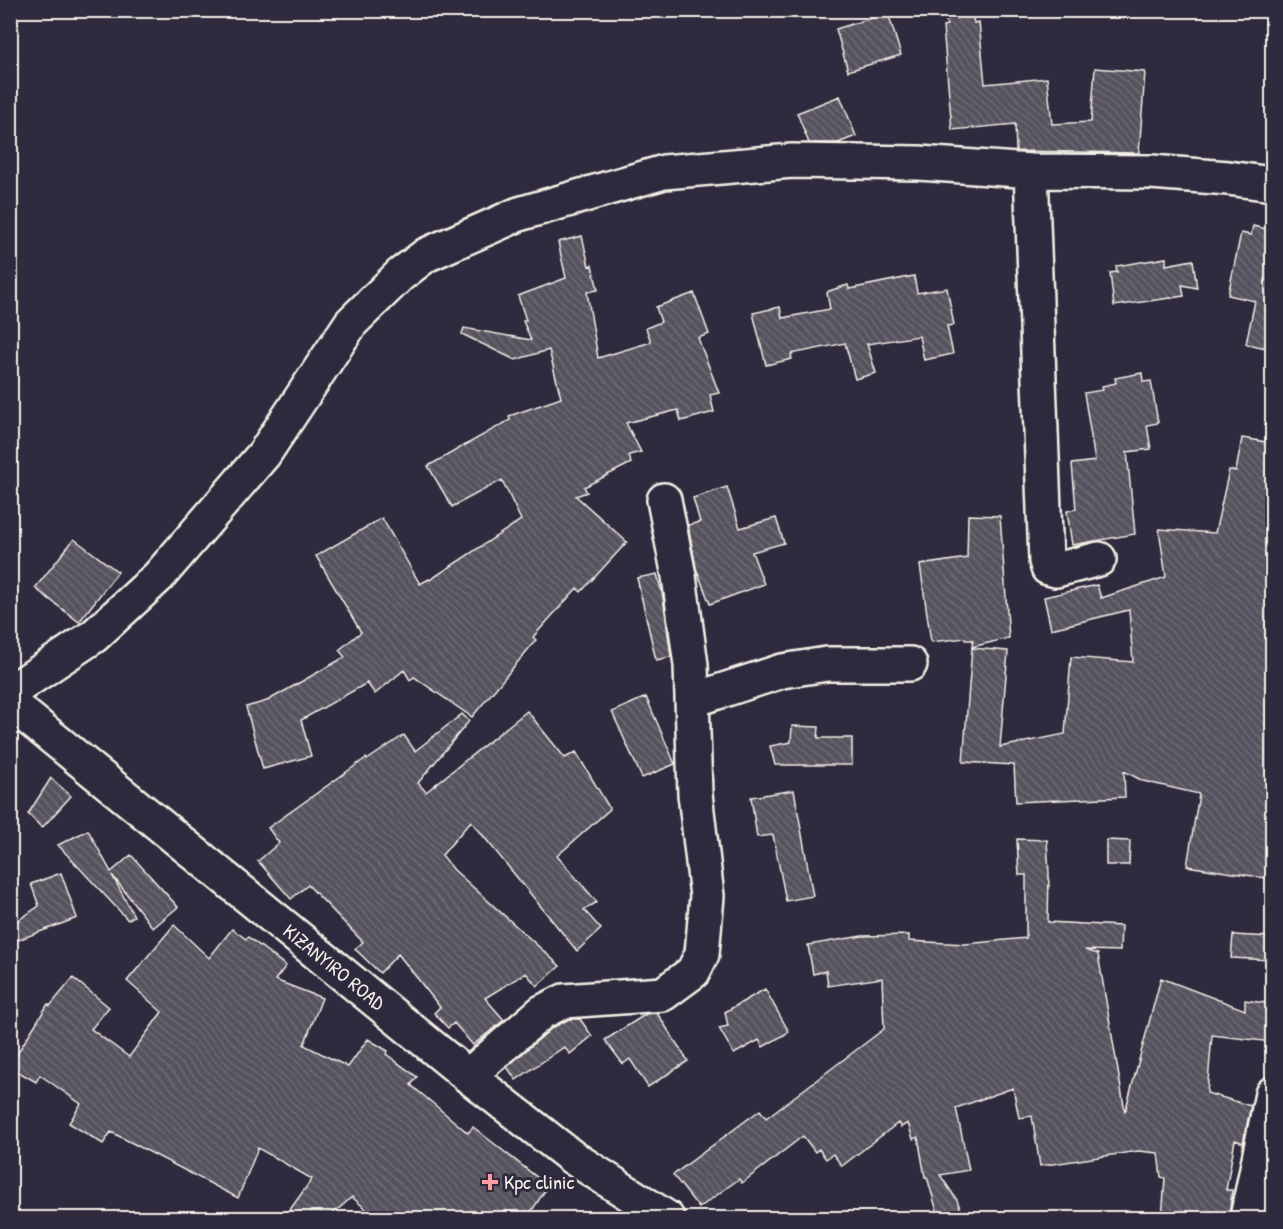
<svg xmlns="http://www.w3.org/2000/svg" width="1283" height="1229" viewBox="0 0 1283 1229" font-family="'Patrick Hand',sans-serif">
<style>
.building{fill:url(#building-back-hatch);stroke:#f4f1e8;stroke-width:1.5}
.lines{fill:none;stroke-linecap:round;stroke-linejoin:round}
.minor-casing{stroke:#f4f1e8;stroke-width:38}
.minor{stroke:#2f2a3d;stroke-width:33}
.poi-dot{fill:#ff9aa2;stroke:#2f2a3d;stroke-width:2}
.labels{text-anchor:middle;stroke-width:6;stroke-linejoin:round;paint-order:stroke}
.street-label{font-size:20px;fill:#f4f1e8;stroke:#2f2a3d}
.poi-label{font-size:20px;fill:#f4f1e8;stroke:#2f2a3d;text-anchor:start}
</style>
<defs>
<pattern id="building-back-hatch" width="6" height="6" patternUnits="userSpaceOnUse" patternTransform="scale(1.5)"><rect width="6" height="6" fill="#56525f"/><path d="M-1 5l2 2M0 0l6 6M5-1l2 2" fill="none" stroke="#6f6b76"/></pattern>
</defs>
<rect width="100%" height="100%" fill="#2f2a3d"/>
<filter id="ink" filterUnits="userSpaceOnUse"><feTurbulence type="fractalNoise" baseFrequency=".0167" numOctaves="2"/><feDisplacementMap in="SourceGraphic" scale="12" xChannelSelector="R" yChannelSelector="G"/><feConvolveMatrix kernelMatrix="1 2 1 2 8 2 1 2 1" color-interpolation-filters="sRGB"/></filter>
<g filter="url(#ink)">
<path class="building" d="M944,10H971L974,23L979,22L985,84L1047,78L1052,124L1091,122L1095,68L1145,72L1139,153L1016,151L1015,124L952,130L943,26L947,25Z
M888,13L901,55L848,71L836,29Z
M840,96L856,136L838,143H809L797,113Z
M1253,226L1272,230V349L1246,344L1255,301L1228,295L1241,233L1251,235Z
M582,236L589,266L592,265L598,290L587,292L598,358L651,342L646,328L661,322L656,307L694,293L709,334L698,338L719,393L710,395L714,412L681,421L678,410L626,423L641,452L629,455L631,463L584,487L587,492L576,496L627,542L581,592L577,588L533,637L536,640L472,717L414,677L410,680L404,670L375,694L367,683L301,720L311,756L263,769L246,707L267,701L345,657L339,650L361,632L316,556L382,518L420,584L429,579L430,580L521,520L502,480L452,507L428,466L510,420L509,416L561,398L549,350L515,360L462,334L464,328L531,340L523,321L526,320L518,296L566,278L558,242Z
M1166,258V265L1193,260L1197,288L1182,285L1184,296L1114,306L1110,273L1117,272L1116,266Z
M914,276L917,293L947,288L954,325L947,326L953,354L924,360L919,336L867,344L876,373L855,379L845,343L791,354L792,359L766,365L753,313L780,307L782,318L830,309L827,293L829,291L848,285L849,289Z
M1142,373L1143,382L1151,381L1158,423L1147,425L1151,449L1127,452L1135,534L1072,545L1067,511L1076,509L1072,464L1095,461L1084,393L1103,390L1102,386L1116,383L1115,378Z
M1242,438L1272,443V879L1187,866L1199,794L1143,781L1124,771L1125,797L1016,802L1014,765L963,762L972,648L1008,651L1000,747L1065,734L1071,657L1133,662L1129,610L1051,629L1044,597L1097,585L1101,598L1166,577L1159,529L1215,533L1229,470L1236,471Z
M727,487L740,528L776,518L784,543L752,552L764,584L710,604L696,568L688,525L700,522L693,498Z
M968,515L1000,516L1009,638L972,647L973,640H965V638L931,642L920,565L967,558Z
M74,539L118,572L79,622L35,588Z
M657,574L663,597L671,657L656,660L637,578Z
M646,697L675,764L642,778L612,712Z
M527,711L565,758L576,752L610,809L557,856L597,902L584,910L601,929L577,951L471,821L442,855L454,870L560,966L537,986L526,973L485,998L504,1020L473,1045L454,1023L448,1028L434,1013L440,1007L398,954L380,973L355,949L363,942L308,885L291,899L258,861L279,843L268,828L366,758L367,760L404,735L415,751L462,714L469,721L418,783L426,792Z
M792,726L819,727L818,738H852V765H775L770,746L791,742Z
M51,778L71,796L42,828L28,814Z
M794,790L813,896L786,901L773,835L757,837L751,797Z
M88,830L111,872L131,855L178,907L153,928L112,875L134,916L128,920L58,845Z
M1017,839L1047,840L1049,874L1048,922L1121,926L1120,951L1085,950L1098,954L1125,1112L1161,978L1245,1010V1000L1272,1004V1042L1212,1035L1207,1093L1251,1106L1243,1143L1235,1140L1226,1190H1232L1229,1218H1162L1165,1178L1161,1177L1158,1153L1138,1151L1040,1166L1032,1116L1019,1118L1013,1088L956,1108L969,1170L940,1175L957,1200L964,1218H939L927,1177H925L918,1137L913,1139L908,1123L901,1127L898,1123L842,1166L833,1154L826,1159L819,1149L815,1152L803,1136L742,1183L739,1179L699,1208L673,1175L760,1110L766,1118L884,1029L882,978L828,986L826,971L813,974L808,945L862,936L909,935V941L966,944L1026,938V875H1019Z
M1106,840L1130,841L1129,865H1106Z
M61,873L77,918L10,943V926L39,906L31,884Z
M174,925L209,958L232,929L246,939L248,937L286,966L275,980L322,998L304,1045L348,1067L368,1039L388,1051L386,1054L417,1077L411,1085L468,1133L473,1127L548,1186L527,1218H376L352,1197L328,1218H284L312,1179L258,1148L238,1198L111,1132L103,1144L69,1123L81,1104L40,1075L36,1082L10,1067V1065L48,1004L50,1006L73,978L109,1007L91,1029L129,1057L162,1012L127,981Z
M1233,935L1272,937V960L1231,958Z
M765,989L789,1032L763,1047L759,1040L734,1054L719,1028L728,1026L725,1012Z
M657,1013L688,1061L648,1087L630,1059L623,1064L605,1040L646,1014Z
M569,1019H580L592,1036L570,1054L564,1047L516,1080L507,1067L552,1028Z"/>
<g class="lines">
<defs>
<path id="minor" d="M1031,171L1046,561L1048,568L1056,570L1099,559
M10,692L94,636L159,576L264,454L351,323L400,275L426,255L519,214L664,172L792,161L919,163L1031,171L1151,172L1228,178L1272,184
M693,700L782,671L827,664H910
M10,703L468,1076L572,1157L667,1218
M468,1076L542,1012L564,1001L663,994L693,972L702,954L707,896L695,794L691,665L679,576L664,500
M1247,1218L1272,1094"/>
</defs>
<use href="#minor" class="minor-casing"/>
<use href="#minor" class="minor"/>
</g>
</g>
<path class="poi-dot" d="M487 1173h6v6h6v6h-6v6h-6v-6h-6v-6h6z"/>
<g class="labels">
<g class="street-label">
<text transform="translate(334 967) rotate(39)" y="7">KIZANYIRO ROAD</text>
</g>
<g class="poi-label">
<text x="504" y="1189">Kpc clinic</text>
</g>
</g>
<rect width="1283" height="1229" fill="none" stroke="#2f2a3d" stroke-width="36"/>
<rect x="18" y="18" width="1247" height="1193" fill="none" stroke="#f4f1e8" stroke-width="2" filter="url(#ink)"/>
</svg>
